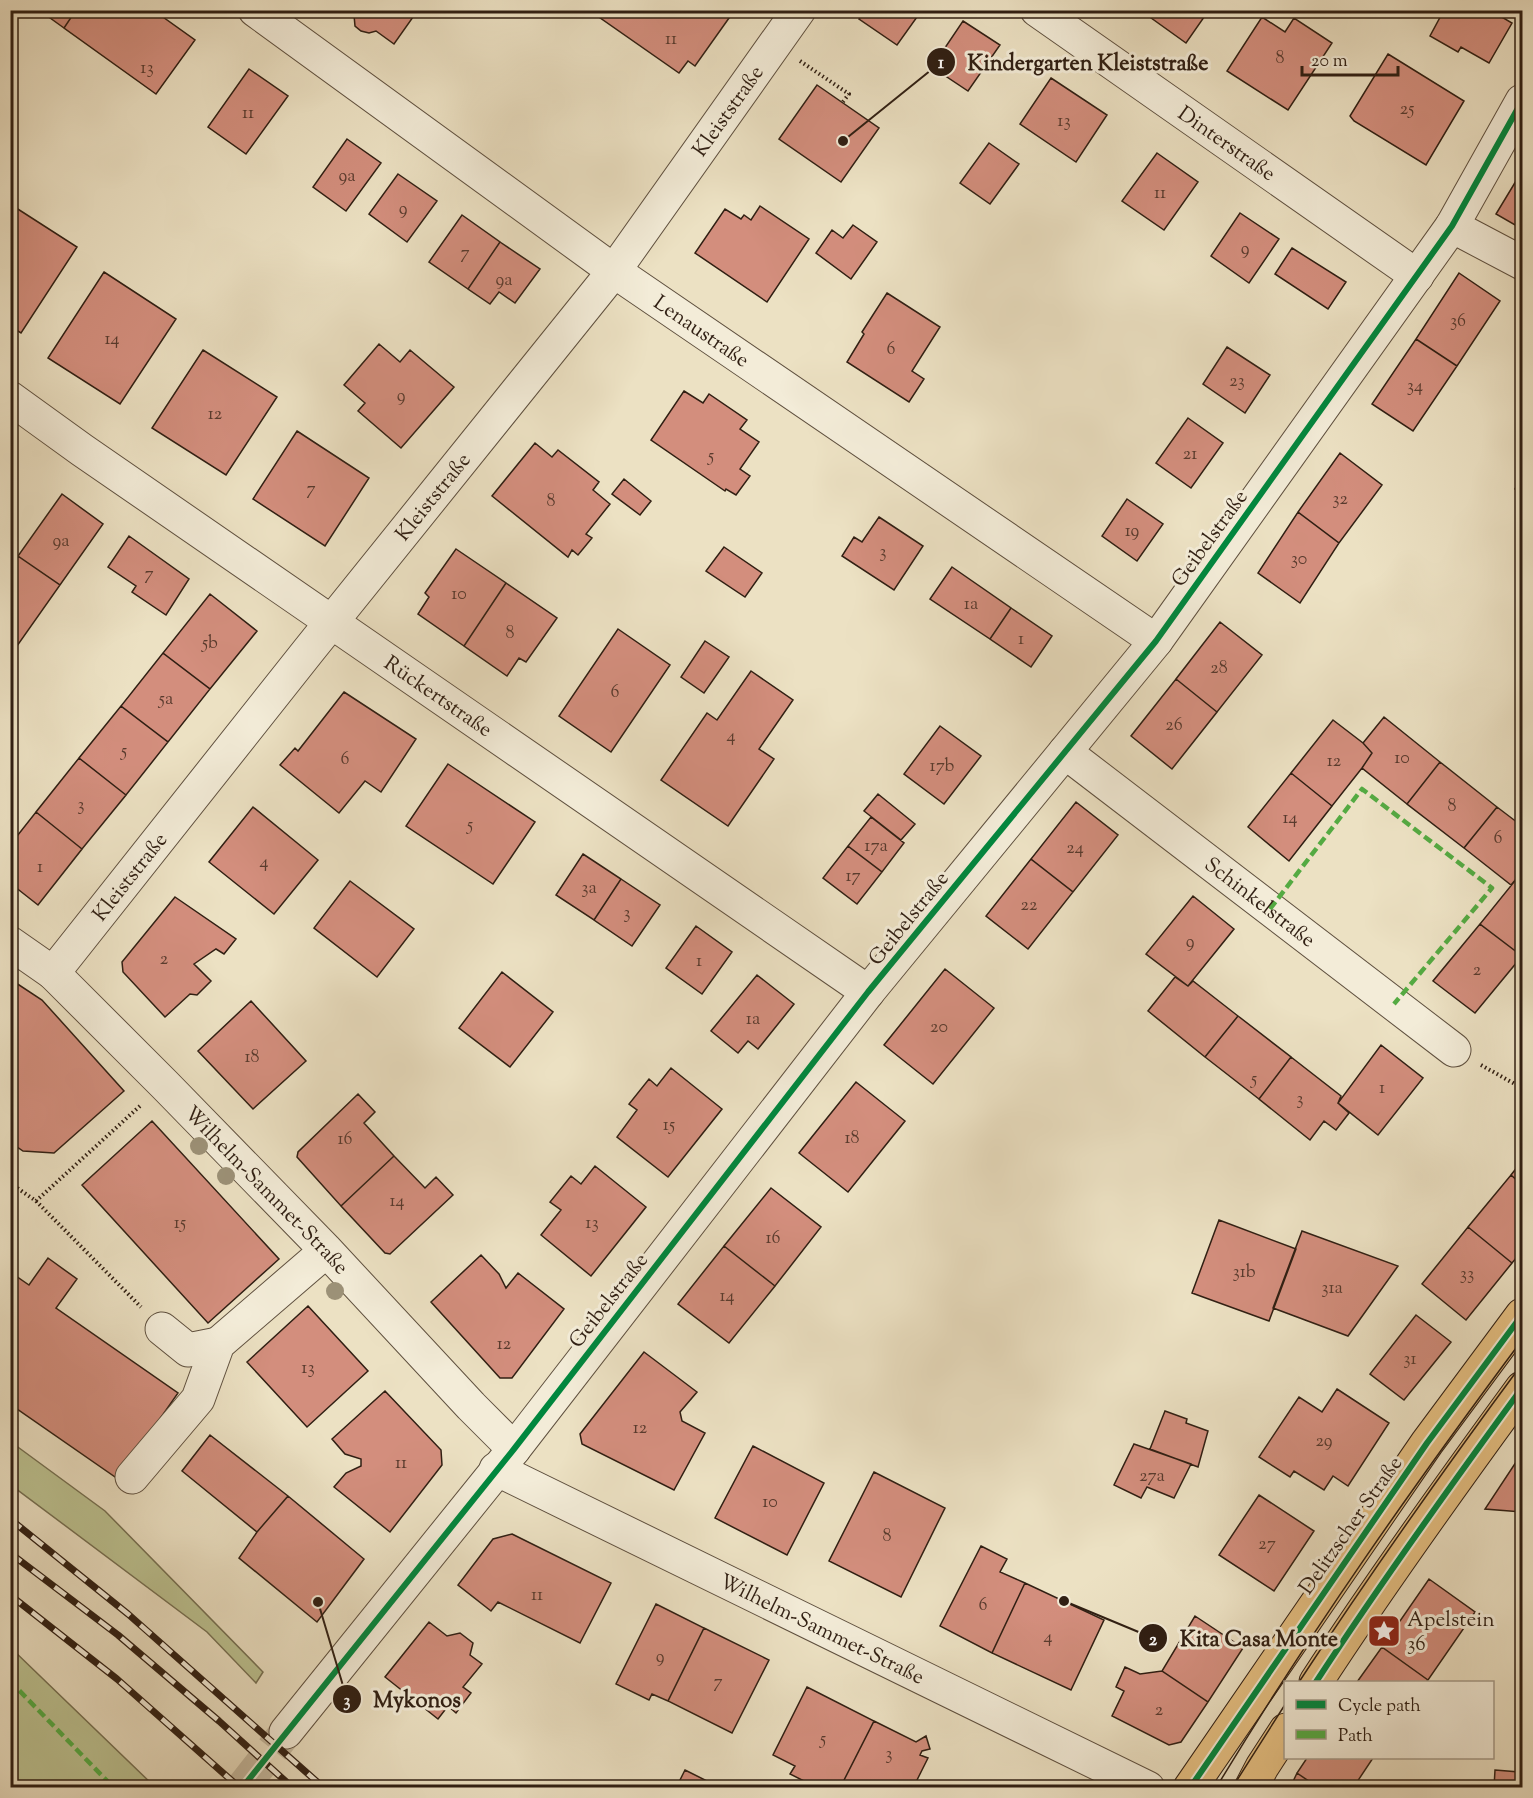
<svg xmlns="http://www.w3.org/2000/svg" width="1533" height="1798" viewBox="0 0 1533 1798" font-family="'Sorts Mill Goudy',serif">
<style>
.green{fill:#bcc291;stroke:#767052;stroke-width:1.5}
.building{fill:#d38e7d;stroke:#301f13;stroke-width:1.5}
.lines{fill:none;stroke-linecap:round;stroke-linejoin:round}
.minor-tunnel{stroke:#c6baa0;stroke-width:33;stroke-dasharray:33 16;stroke-linecap:butt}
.minor-casing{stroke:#5f503f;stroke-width:35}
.major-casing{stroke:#301f13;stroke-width:35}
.path{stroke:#301f13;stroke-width:4;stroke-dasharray:1.5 3;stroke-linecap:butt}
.minor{stroke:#f3ecd8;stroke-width:33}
.major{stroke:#e6c082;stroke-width:33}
.tram{stroke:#301f13;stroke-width:1.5}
.rail-casing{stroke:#301f13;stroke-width:7}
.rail{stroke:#f3ecd8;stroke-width:4.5;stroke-dasharray:14;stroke-linecap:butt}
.quiet{stroke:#54aa42;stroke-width:4.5;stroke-dasharray:9 4.5;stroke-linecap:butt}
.cycleway-casing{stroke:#f3ecd8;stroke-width:10}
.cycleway{stroke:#00873e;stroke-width:6}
.tree{fill:#9c9177}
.labels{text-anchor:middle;stroke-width:6;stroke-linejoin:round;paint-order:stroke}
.number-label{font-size:18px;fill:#593b2e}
.street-label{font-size:21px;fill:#301f13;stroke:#f3ecd8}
.poi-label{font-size:21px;fill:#301f13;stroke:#f3ecd8;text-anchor:start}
.leader{fill:none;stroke:#301f13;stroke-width:2}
.callout-dot{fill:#301f13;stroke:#f3ecd8;stroke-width:2}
.mark-label{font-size:18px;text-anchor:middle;font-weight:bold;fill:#fff}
.callout-label{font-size:22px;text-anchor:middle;font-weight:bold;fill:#301f13;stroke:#f3ecd8;stroke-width:6;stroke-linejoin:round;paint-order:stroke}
</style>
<rect width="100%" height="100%" fill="#ece1c3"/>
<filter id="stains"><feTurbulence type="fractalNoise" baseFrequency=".00333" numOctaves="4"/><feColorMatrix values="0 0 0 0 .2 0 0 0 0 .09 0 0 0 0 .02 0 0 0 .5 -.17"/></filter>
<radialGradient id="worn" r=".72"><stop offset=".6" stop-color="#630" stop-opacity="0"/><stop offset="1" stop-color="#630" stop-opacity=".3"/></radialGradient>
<path class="green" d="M11,1442L105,1511L263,1672L256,1683L207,1632L11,1485Z
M11,1648L155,1787H11Z"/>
<path class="building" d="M39,10H76L64,28Z
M76,10H153L195,40L156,94L64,28Z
M353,10H418L394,44L376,31L369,33L361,31L355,26L354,15L351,13Z
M599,10H733L734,11L695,66L688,61L679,73L596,15Z
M865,10H922L897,45L859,19Z
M1140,10H1209L1186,43Z
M1444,10H1490L1512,23L1489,63L1461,47L1458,52L1430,36Z
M1262,17L1285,32L1294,18L1332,43L1288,110L1227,71Z
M963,21L1000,45L968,91L932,67Z
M1388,54L1464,101L1426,165L1354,121L1350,116Z
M249,69L288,96L246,154L208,127Z
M1051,78L1107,115L1076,162L1020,124Z
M817,85L879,128L841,182L779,139Z
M347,139L381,163L346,211L313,187Z
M989,143L1019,164L990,204L960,183Z
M1157,153L1198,182L1164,230L1122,201Z
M1522,171V229L1496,214Z
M398,174L437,201L407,242L369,214Z
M10,204L77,247L21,333L10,326Z
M760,206L809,239L767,302L695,253L725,209L741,219L744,215L751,220Z
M1240,213L1279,239L1249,283L1211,256Z
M462,215L500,242L468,289L429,262Z
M853,225L877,242L851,279L816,253L832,230L843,238Z
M500,242L540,269L515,303L499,292L490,304L468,289Z
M1292,248L1346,282L1328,309L1275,274Z
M104,272L176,319L120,404L48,358Z
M1459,273L1500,301L1457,366L1416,339Z
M887,293L940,327L912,371L924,379L909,402L847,362L864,334L862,332Z
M1416,339L1457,366L1413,431L1372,404Z
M379,344L400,362L410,350L454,387L401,448L358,411L365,403L344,385Z
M1227,347L1270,375L1245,413L1203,384Z
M203,350L277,397L226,475L152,428Z
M684,391L703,403L709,394L747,420L740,429L759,442L740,469L750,476L736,495L726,489L725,491L651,440Z
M1188,418L1223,443L1191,488L1156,463Z
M297,431L369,478L325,546L253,499Z
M535,443L552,457L558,450L599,482L593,490L610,504L586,534L592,538L578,555L572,550L568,557L492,496Z
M1340,453L1382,485L1339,543L1298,512Z
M1522,475V493L1515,489Z
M624,479L651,501L640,515L612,494Z
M62,494L103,524L60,585L18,556Z
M1127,499L1163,524L1137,561L1102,536Z
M1298,512L1339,543L1300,603L1258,573Z
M879,517L923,546L894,590L842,556L854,537L862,542Z
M129,536L189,579L166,615L132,592L136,586L108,567Z
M724,547L762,573L745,597L706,571Z
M456,549L506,583L464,646L418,614L429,597L425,593Z
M18,556L60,585L17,646L10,641V566Z
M952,567L1011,608L990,639L930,599Z
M506,583L557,618L526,662L519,658L507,676L464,646Z
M210,594L257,631L210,689L163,653Z
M1011,608L1052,636L1031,667L990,639Z
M1220,622L1262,655L1217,712L1176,679Z
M618,629L670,665L611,752L559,716Z
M10,641L17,646L10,655Z
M705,641L729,657L704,693L681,677Z
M163,653L210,689L168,742L121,706Z
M751,671L793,700L759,749L774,759L728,826L661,780L707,713L717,720Z
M1176,679L1217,712L1172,769L1131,736Z
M344,692L416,739L381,792L365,781L339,813L280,765L295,748L298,751Z
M121,706L168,742L126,795L79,758Z
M1384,717L1440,762L1407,804L1362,768L1372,753L1363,743Z
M1333,720L1363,743L1372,753L1362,768L1332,806L1291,773Z
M940,726L981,756L944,804L904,774Z
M79,758L126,795L82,849L36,812Z
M1440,762L1497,807L1464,848L1407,804Z
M448,764L535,822L493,884L406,826Z
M1291,773L1332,806L1289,861L1248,827Z
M878,794L915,824L901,840L864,811Z
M1076,802L1118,835L1073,892L1031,859Z
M253,807L318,860L274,914L209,862Z
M1497,807L1522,826V872L1511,885L1464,848Z
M36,812L82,849L38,905L10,883V845Z
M871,817L904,843L882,872L848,846Z
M848,846L882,872L857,904L823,878Z
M583,854L621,879L594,920L556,895Z
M1031,859L1073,892L1028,949L986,916Z
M1522,872V956L1480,924Z
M621,879L660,905L632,946L594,920Z
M350,881L414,929L377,977L314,928Z
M1193,896L1234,929L1188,986L1146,954Z
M175,897L236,939L224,954L216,949L194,964L211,981L197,995L190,994L165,1017L123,972L122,962Z
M1480,924L1522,956L1475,1013L1433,981Z
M696,926L732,952L702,994L666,968Z
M945,969L994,1008L933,1084L884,1045Z
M502,972L553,1012L510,1067L459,1028Z
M757,975L794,1004L758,1049L748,1041L738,1053L711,1031Z
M1175,977L1188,986L1193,981L1238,1016L1205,1057L1148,1011Z
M10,979L42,1000L124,1091L54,1153L23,1151L10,1142Z
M251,1001L306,1061L253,1109L198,1051Z
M1238,1016L1291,1057L1259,1099L1205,1057Z
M1381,1045L1423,1078L1378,1135L1338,1103Z
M1291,1057L1341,1096L1338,1103L1349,1113L1336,1130L1324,1121L1310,1140L1259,1099Z
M671,1068L722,1109L668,1177L617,1137L637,1110L629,1104L649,1079L657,1086Z
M856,1082L905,1121L848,1192L799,1153Z
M358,1094L375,1112L364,1123L394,1156L341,1206L297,1157L298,1152Z
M152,1121L279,1259L208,1323L82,1185Z
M394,1156L425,1188L436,1177L453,1195L390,1254L385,1253L341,1206Z
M1522,1161V1185L1511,1175Z
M595,1166L646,1207L591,1276L541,1235L561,1210L550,1202L571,1176L581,1184Z
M1511,1175L1522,1185V1251L1512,1263L1468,1227Z
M771,1188L821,1227L775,1286L724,1246Z
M1219,1220L1296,1249L1269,1321L1192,1293Z
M1468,1227L1512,1263L1466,1320L1422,1284Z
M1302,1231L1398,1266L1348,1336L1273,1308Z
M724,1246L775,1286L729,1343L678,1304Z
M481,1255L499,1274L506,1288L518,1273L564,1309L512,1378H500L431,1302Z
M48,1258L77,1279L56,1308L178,1393L118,1479L10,1404V1272L29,1285Z
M308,1306L368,1371L307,1427L247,1362Z
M1416,1315L1451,1342L1404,1400L1370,1374Z
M644,1352L697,1392L680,1412L682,1421L705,1433L674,1490L582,1444L580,1434Z
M1337,1389L1389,1423L1348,1486L1333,1476L1324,1490L1294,1471L1290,1477L1259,1457L1299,1397L1322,1412Z
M385,1391L441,1450L442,1465L390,1532L334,1487L346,1473L361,1466V1459L345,1454L332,1439Z
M1165,1411L1187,1419L1186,1423L1208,1431L1198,1467L1150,1449Z
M210,1435L288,1496L257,1532L182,1471Z
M1134,1444L1191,1464L1174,1498L1147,1487L1141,1498L1114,1485Z
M753,1446L824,1483L787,1555L715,1518Z
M1522,1453V1512L1485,1509Z
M874,1472L945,1508L901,1597L829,1561Z
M1259,1495L1314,1531L1274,1591L1219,1555Z
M288,1496L364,1559L317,1622L239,1558L257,1532Z
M512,1534L611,1583L580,1643L498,1602L491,1611L458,1585L493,1539Z
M981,1546L1007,1559L1000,1572L1025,1583L992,1653L940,1626Z
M1429,1579L1475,1612L1428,1680L1382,1647Z
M1025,1583L1104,1620L1071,1690L992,1653Z
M656,1604L704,1628L668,1701L652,1694L649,1700L616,1684Z
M1195,1616L1243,1648L1208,1702L1162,1671Z
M429,1622L447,1636L460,1633L473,1643L470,1655L482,1664L463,1687L471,1693L456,1713L448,1706L438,1719L385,1677Z
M704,1628L769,1660L732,1733L668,1701Z
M1382,1647L1428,1680L1426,1682H1357Z
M1125,1667L1140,1674L1162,1671L1208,1702L1181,1742L1169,1745L1112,1716L1124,1691L1116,1687Z
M807,1687L874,1721L840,1788L823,1781L819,1788H818L790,1774L795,1766L773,1755Z
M874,1721L916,1742L926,1736L930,1749L922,1751L920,1755L928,1758L913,1788H840Z
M1307,1758H1373L1353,1788H1319L1297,1773Z
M685,1770L721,1788H676Z
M1495,1770L1519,1772L1518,1788H1494Z
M1297,1773L1319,1788H1290Z"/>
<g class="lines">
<path class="minor-tunnel" d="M242,1788L286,1732"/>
<defs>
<g id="minor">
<path id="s1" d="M255,10L614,271L1156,641"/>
<path id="s2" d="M1037,10L1417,276"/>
<path d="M1452,226L1522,263"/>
<path id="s3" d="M10,398L82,450L868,992"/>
<path id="s4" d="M1065,752L1454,1050"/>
<path id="s5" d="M10,943L53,973L165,1085L325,1249L471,1406L514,1449"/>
<path id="s6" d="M53,973L309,650L614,271L799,10"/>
<path d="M162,1329L188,1350L218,1344"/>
<path id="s7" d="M496,1469L1148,1788"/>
<path d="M132,1477L198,1399L218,1344L326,1251"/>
<path d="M286,1732L514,1449L868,992L1156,641L1452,226L1522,101"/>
</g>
<path id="major" d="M1316,1682C1381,1582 1451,1485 1522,1388
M1190,1788L1427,1443L1522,1315
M1251,1788L1262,1767L1286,1730"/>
</defs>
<use href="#minor" class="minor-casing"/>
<use href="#major" class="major-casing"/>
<path class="path" d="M800,61L849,94L842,103
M1481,1065L1522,1088
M10,1183L36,1201L141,1105
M36,1201L141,1307"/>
<use href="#minor" class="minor"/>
<use href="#major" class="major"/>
<path class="tram" d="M1299,1682C1370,1574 1445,1468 1522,1364
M1216,1788C1310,1632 1414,1485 1522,1340
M1232,1788L1286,1703"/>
<defs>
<path id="rail" d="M10,1519L128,1614L324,1788
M10,1553L118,1635L219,1721L293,1788
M10,1595L117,1679L240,1788"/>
</defs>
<use href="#rail" class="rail-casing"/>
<use href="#rail" class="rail"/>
<path class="quiet" d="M1270,909L1362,789L1492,888L1394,1004
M10,1681L114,1788"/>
<defs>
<path id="cycleway" d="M1316,1682C1381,1582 1451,1485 1522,1388
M242,1788L514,1449L868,992L1156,641L1452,226L1522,101
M1190,1788L1427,1443L1522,1315"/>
</defs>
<use href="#cycleway" class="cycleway-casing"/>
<use href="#cycleway" class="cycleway"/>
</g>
<g class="tree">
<circle cx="199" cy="1146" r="9"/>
<circle cx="226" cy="1176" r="9"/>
<circle cx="335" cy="1291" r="9"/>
</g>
<defs>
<symbol id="sight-square" viewBox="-11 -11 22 22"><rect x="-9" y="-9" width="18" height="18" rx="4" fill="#8f2418" stroke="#f3ecd8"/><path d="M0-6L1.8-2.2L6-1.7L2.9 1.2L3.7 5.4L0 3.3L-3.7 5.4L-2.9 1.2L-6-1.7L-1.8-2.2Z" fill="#fff"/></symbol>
</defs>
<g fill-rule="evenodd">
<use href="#sight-square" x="1365" y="1612" width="38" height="38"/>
</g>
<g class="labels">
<g class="number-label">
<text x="671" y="44">11</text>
<text x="1280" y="63">8</text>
<text x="147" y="73">13</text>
<text x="1407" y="114">25</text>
<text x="248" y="118">11</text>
<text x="1064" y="126">13</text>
<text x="347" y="181">9a</text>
<text x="1160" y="198">11</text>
<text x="403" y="214">9</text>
<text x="1245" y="254">9</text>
<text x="465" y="258">7</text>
<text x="504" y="285">9a</text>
<text x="1458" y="326">36</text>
<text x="112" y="344">14</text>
<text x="891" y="354">6</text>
<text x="1237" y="386">23</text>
<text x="1415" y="391">34</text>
<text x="401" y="401">9</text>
<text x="215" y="419">12</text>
<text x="1190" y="459">21</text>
<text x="711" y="461">5</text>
<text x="311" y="494">7</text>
<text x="1340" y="504">32</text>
<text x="551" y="506">8</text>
<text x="1132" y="536">19</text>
<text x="61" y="546">9a</text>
<text x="883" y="557">3</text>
<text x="1299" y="564">30</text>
<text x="149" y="579">7</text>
<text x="459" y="599">10</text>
<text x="971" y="609">1a</text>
<text x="510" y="638">8</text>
<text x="1021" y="644">1</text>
<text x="210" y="648">5b</text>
<text x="1219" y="673">28</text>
<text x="615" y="697">6</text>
<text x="166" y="704">5a</text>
<text x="1174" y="730">26</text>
<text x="731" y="741">4</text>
<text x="124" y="756">5</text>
<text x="1402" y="763">10</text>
<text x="345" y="764">6</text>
<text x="1334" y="766">12</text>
<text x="942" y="771">17b</text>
<text x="81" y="810">3</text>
<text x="1452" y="811">8</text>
<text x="1290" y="823">14</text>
<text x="470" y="830">5</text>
<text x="1498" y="843">6</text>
<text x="876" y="851">17a</text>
<text x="1075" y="853">24</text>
<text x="264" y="867">4</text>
<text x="40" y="872">1</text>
<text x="853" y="881">17</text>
<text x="589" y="893">3a</text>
<text x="1029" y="910">22</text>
<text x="627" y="918">3</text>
<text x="1190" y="947">9</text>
<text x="164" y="964">2</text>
<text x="699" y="966">1</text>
<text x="1477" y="975">2</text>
<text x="753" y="1024">1a</text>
<text x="939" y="1032">20</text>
<text x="252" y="1062">18</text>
<text x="1254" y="1084">5</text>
<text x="1382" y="1093">1</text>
<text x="1300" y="1104">3</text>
<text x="669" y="1130">15</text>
<text x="852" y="1143">18</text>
<text x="345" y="1144">16</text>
<text x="397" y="1206">14</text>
<text x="180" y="1228">15</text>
<text x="592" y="1228">13</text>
<text x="773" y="1243">16</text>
<text x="1244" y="1277">31b</text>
<text x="1467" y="1279">33</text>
<text x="1332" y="1293">31a</text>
<text x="727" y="1301">14</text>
<text x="504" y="1349">12</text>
<text x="1410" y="1364">31</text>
<text x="308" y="1373">13</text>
<text x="640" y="1433">12</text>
<text x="1324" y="1446">29</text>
<text x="401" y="1468">11</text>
<text x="1152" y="1481">27a</text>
<text x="770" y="1507">10</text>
<text x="887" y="1541">8</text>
<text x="1267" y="1549">27</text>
<text x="537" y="1600">11</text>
<text x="983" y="1610">6</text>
<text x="1048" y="1642">4</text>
<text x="660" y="1662">9</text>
<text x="718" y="1687">7</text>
<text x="1159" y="1715">2</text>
<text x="823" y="1744">5</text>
<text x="889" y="1759">3</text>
</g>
<g class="street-label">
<text dy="7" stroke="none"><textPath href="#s6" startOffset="1095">Kleiststraße</textPath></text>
<text dy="7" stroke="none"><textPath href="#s2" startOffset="232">Dinterstraße</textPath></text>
<text dy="7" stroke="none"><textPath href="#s1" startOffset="550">Lenaustraße</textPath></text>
<text dy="7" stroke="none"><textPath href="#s6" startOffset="609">Kleiststraße</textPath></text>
<text transform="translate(1209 538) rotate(-54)" y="7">Geibelstraße</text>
<text dy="7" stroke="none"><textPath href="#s3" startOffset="522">Rückertstraße</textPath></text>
<text dy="7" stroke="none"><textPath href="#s6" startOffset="123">Kleiststraße</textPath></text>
<text dy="7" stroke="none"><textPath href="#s4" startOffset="246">Schinkelstraße</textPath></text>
<text transform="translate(908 918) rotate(-51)" y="7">Geibelstraße</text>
<text dy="7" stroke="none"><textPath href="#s5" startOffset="357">Wilhelm-Sammet-Straße</textPath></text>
<text transform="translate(608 1300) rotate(-52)" y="7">Geibelstraße</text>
<text transform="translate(1350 1525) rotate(-55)" y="7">Delitzscher Straße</text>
<text dy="7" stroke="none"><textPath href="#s7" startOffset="363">Wilhelm-Sammet-Straße</textPath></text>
</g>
<g class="poi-label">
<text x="1407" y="1626">Apelstein<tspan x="1407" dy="24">36</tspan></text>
</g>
</g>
<path class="leader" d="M843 141L941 62M1064 1601L1153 1638M318 1602L347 1699"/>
<g class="callout-dot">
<circle cx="843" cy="141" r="6"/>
<circle cx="1064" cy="1601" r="6"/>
<circle cx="318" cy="1602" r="6"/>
<circle cx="941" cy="62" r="15"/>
<circle cx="1153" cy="1638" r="15"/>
<circle cx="347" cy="1699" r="15"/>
</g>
<g class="mark-label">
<text x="941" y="68">1</text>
<text x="1153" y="1645">2</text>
<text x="347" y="1706">3</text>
</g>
<g class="callout-label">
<text x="1088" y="70">Kindergarten Kleiststraße</text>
<text x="1259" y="1646">Kita Casa Monte</text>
<text x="417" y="1707">Mykonos</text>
</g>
<rect width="1533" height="1798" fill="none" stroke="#ece1c3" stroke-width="36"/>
<rect x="12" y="12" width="1509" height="1774" fill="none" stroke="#301f13" stroke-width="3"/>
<rect x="18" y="18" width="1497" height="1762" fill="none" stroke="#301f13" stroke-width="1.5"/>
<rect x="1284" y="1681" width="210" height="78" fill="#f3ecd8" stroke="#a59a89" stroke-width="1.5"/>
<rect x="1296" y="1700" width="30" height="9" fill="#00873e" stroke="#a59a89" stroke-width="1.5"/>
<text x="1338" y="1711" font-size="18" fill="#301f13">Cycle path</text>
<rect x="1296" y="1730" width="30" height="9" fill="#54aa42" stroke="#a59a89" stroke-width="1.5"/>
<text x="1338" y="1741" font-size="18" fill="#301f13">Path</text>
<path d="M1302 66v9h96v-9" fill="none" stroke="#301f13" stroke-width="3"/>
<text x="1311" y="66" font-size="18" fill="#301f13" stroke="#f3ecd8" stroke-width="4.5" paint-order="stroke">20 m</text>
<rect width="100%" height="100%" filter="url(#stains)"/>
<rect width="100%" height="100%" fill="url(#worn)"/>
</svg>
